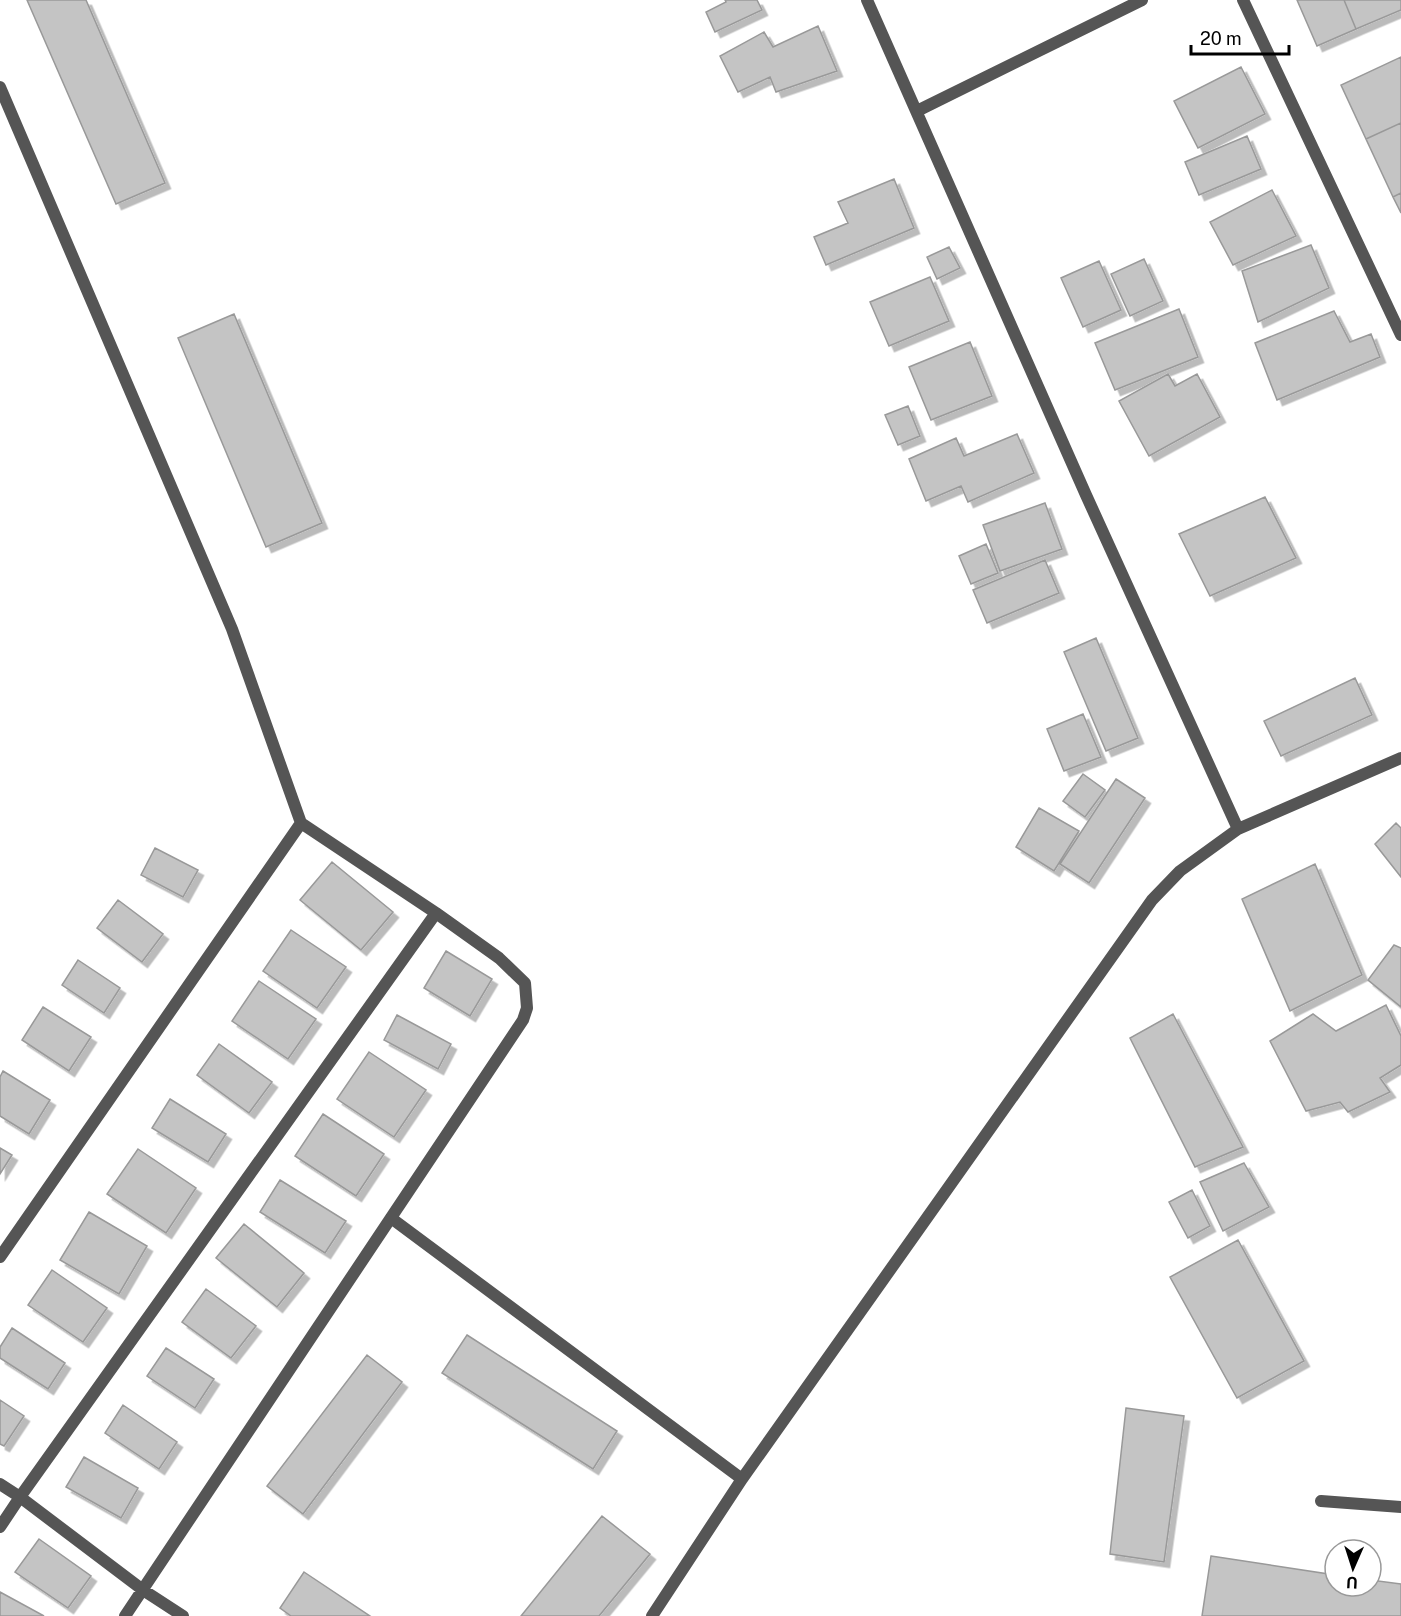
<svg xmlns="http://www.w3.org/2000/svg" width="1401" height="1616" viewBox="0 0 1401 1616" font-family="'Public Sans',sans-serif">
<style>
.building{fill:#c4c4c4;stroke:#999;stroke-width:1.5;filter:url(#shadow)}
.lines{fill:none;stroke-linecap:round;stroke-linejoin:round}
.lane{stroke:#555;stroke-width:12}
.street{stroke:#555;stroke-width:12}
</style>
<defs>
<filter id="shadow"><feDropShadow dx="5.5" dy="5.5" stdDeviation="0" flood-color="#0004"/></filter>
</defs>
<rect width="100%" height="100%" fill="#fff"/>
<path class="building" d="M27,0H86L165,183L116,204Z
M725,0H757L762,10L715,32L706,12L726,2Z
M1297,0H1344L1356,29L1317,46Z
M1344,0H1401V10L1356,29Z
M818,26L837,71L776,92L770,77L738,92L720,56L764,32L773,47Z
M1401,57V123L1366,139L1341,85Z
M1241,67L1265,114L1198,148L1174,101Z
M1401,123V193L1393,197L1366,139Z
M1247,136L1261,169L1199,195L1185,162Z
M894,179L914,228L826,265L814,237L848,223L838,202Z
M1272,190L1296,236L1233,265L1210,222Z
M1401,193V213L1393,197Z
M1311,245L1329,288L1258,322L1242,271Z
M949,247L960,268L937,279L927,257Z
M1144,259L1163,301L1130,316L1111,274Z
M1099,261L1121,310L1083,327L1061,278Z
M930,277L949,321L889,346L870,302Z
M1179,309L1198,357L1115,390L1095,343Z
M1334,311L1350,342L1371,334L1380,357L1277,400L1255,343Z
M234,314L322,523L266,547L178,338Z
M970,342L992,396L931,420L909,367Z
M1168,374L1175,386L1197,374L1220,417L1149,456L1119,401Z
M908,406L920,436L898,445L885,415Z
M1017,434L1034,473L968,502L961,486L926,501L909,459L956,438L964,456Z
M1265,497L1296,558L1210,596L1179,534Z
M1045,503L1062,549L1000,571L983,525Z
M986,544L998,573L971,584L959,556Z
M1045,560L1059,593L987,623L973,590Z
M1096,638L1138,738L1106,751L1064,652Z
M1355,678L1372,715L1281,756L1264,721Z
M1083,714L1101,757L1064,771L1047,729Z
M1083,774L1105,790L1085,817L1063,801Z
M1116,779L1145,798L1089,883L1060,864Z
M1039,808L1079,831L1054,871L1016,847Z
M1396,823L1401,828V877L1375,844Z
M155,848L198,870L183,897L141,875Z
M332,862L393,912L361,950L300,900Z
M1315,864L1362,975L1290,1011L1242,899Z
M118,900L163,934L142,962L97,928Z
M291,930L346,967L317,1008L263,971Z
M1394,945L1401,948V1007L1368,980Z
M446,951L492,979L470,1016L424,988Z
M78,960L120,988L104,1013L62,985Z
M259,981L316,1019L288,1059L232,1021Z
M1386,1005L1401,1036V1065L1380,1078L1390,1092L1348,1112L1340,1102L1306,1111L1270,1041L1313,1014L1336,1031Z
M43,1007L91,1037L69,1071L22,1040Z
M1173,1014L1243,1147L1195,1167L1130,1038Z
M397,1015L451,1044L438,1069L384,1040Z
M219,1044L272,1082L249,1113L197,1075Z
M369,1052L426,1090L394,1137L337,1099Z
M3,1071L50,1100L29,1134L0,1116V1077Z
M170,1099L226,1134L208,1162L152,1128Z
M323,1114L384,1154L356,1196L295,1156Z
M0,1148L12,1155L0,1174Z
M138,1149L196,1188L166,1233L107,1194Z
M1244,1163L1269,1207L1223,1231L1200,1182Z
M280,1180L346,1221L325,1253L260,1212Z
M1192,1190L1210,1226L1188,1238L1169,1202Z
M89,1212L147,1246L119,1294L60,1260Z
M244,1224L304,1273L277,1307L216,1258Z
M1238,1240L1304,1361L1237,1398L1170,1277Z
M52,1270L107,1308L83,1342L28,1305Z
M206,1289L256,1326L231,1358L182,1322Z
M12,1328L65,1363L48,1389L0,1358V1347Z
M467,1335L617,1431L593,1469L442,1373Z
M166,1348L214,1379L195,1408L147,1376Z
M367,1355L402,1382L303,1514L267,1486Z
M0,1400L24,1416L4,1446L0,1444Z
M123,1405L177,1442L159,1469L105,1433Z
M1126,1408L1184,1416L1164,1562L1110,1554Z
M84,1457L138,1488L121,1518L66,1487Z
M602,1516L650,1554L599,1616H521Z
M39,1539L91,1576L68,1608L15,1572Z
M1211,1556L1335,1575V1586H1371V1580L1401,1584V1616H1202Z
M304,1572L370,1616H291L280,1608Z
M0,1592L44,1616H0Z"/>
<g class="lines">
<path class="lane" d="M1321,1501L1401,1507"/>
<path class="street" d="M1243,0L1401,335
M0,87L232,629L301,823L436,913L499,958L525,983L527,1008L523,1020L125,1616
M917,111L1142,0
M1238,829L1401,758
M391,1218L742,1479
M0,1257L301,823
M0,1484L20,1497L143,1590L183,1616
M0,1527L20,1497L436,913
M652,1616L742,1479L1152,900L1180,871L1238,829L1086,495L867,0"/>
</g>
<g transform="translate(1353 1568) rotate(183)"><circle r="28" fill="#ffffff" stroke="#999999" stroke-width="1.5"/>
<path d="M0-4.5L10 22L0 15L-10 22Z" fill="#000000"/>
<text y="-9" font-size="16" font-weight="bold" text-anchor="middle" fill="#000000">U</text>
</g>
<path d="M1191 45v9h98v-9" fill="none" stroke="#000000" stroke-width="3"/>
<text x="1200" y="45" font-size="18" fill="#000000" stroke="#ffffff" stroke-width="4.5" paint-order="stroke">20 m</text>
</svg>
